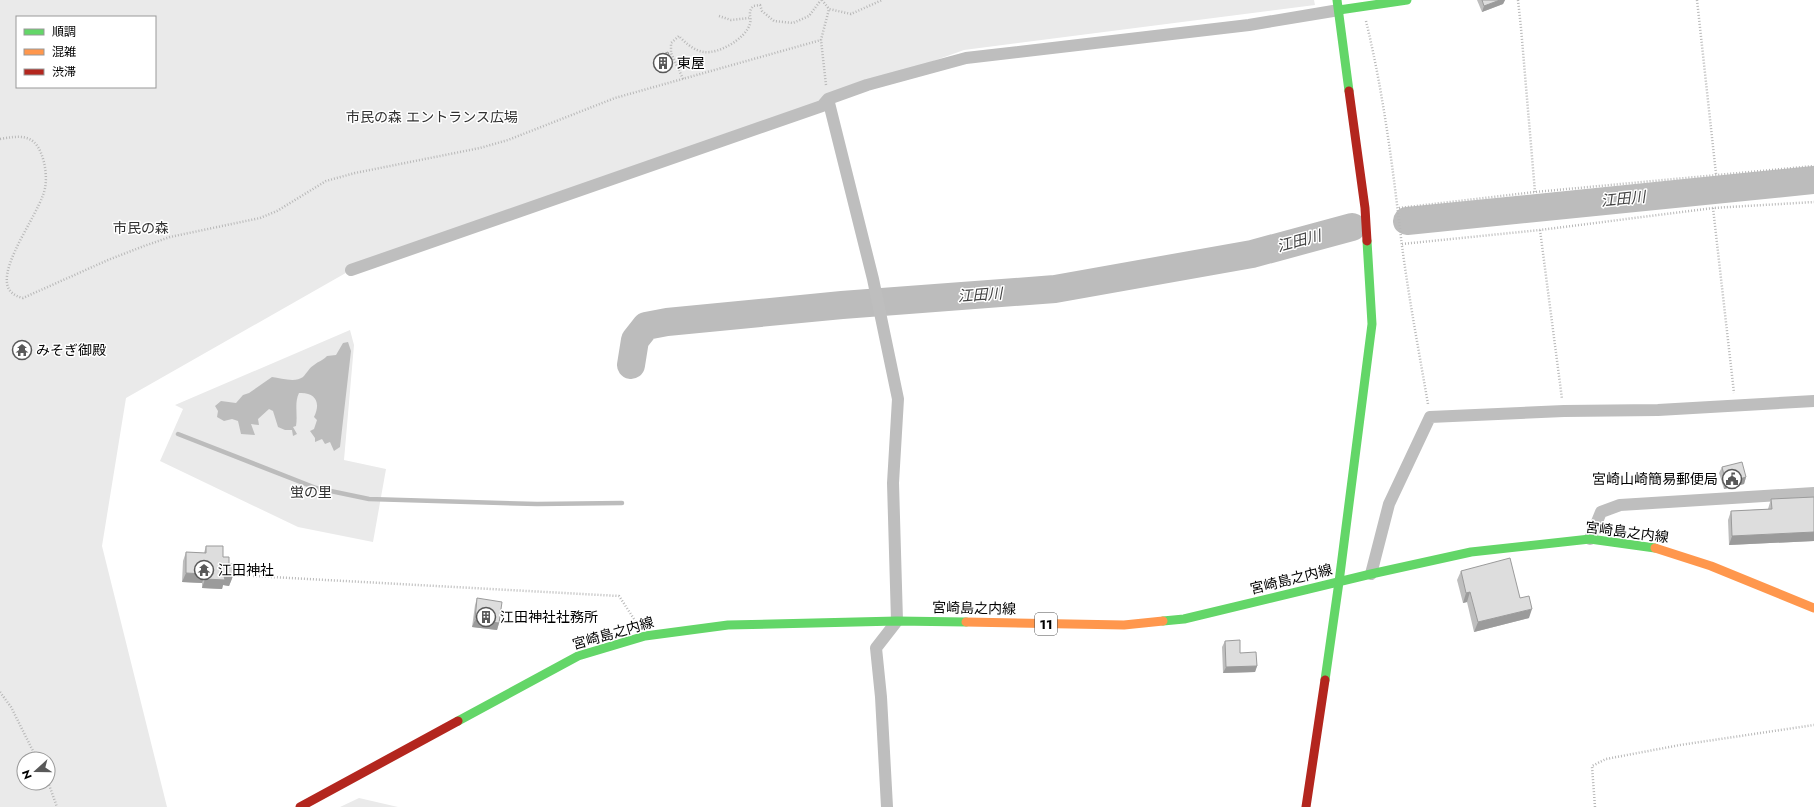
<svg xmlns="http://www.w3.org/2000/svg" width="1814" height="807" viewBox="0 0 1814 807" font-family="Jost,'Noto Sans JP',sans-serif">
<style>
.green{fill:#eaeaea;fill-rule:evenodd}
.water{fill:#bcbcbc}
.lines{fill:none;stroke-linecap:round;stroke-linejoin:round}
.stream{stroke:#bcbcbc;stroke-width:4.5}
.river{stroke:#bcbcbc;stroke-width:28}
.path{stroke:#b8b8b8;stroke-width:2.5;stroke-dasharray:1 2;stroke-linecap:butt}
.street{stroke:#bebebe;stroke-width:12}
.fast{stroke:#63d668;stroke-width:9}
.slow{stroke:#ff974d;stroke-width:9}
.jam{stroke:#b3261e;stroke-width:9}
.wall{fill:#bebebe}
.shaded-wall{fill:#9b9b9b}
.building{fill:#ddd;stroke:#9b9b9b}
.labels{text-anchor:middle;stroke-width:3;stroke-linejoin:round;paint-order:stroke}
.shield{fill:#fff;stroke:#4c4c4c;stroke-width:1}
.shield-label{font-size:13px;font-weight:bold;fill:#000}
.poi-label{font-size:14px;fill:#000;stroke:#fff;text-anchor:start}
.park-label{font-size:14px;fill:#303030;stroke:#fff}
.street-label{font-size:14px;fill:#000;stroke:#fff}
.water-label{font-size:15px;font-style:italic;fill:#414141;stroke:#fff}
</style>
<rect width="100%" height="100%" fill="#fff"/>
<path class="green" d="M0,0H1314L1315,5L964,50L351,270L126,398L102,546L167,807H0ZM17,17H155V87H17ZM24,759H48V783H24Z
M350,330L354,345L344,460L386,469L373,542L298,527L160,461L183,409L175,405Z
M359,798L398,807H340Z"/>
<path class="water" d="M348,342L351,351L340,447L334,451L330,442L325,444L322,439L315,442V438L310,431L314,429L317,420L314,417C321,403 316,392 299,393C294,403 298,415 296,426L293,427L297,434L293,436L292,430H285L278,427L273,411L269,409L258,419L259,425L251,424L255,435L241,434L238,421L232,419L224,421L217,417L218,411L215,406L221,401L236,403L243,395L249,393L272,377C281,378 295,383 303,377C307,373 309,368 314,365C319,361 322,361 327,356L336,355L343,343Z"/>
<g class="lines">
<path class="stream" d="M178,434L316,488L369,499L537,504L622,503"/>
<path class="river" d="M1407,221L1814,180
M631,365L635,340L646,326L667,322L842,305L1055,289L1252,254L1352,227"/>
<path class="path" d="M822,0L829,9L851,14L882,0
M1518,0L1521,28L1535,192
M1697,0L1716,174
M719,16L731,20L749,18
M1366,21C1384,95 1393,170 1402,246C1409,299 1419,352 1428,404
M683,79L671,53V43L679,36C685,43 695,51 704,52C719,54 745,39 750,24C752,16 747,14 753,6L760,5L762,11L774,21L793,23L809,16L821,0
M826,85L821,40L829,9
M0,139C18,136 33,133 41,153C46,165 48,183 43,195C35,218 4,260 7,283C8,292 15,296 23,298L108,260L144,246L170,237L260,218L277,211L326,181L355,173L480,148L508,140L615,98L821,40
M1399,208L1535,192L1814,166
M1713,208L1734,393
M1540,230L1562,399
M1402,244L1540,230L1713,208L1814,202
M235,575L619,596L636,622
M0,692L11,707L37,759
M48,782L57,807
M1595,807L1592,766L1606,759L1680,745L1814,725"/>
<path class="street" d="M828,99L873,279L898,399L893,483L897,621L876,648L881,697L887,807
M351,270L822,106L828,99L867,85L966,58L1249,25L1339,10
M1590,539L1601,512L1620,505L1814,493
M1371,574L1389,504L1430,417L1564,411L1658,410L1814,401"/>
<path class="fast" d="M1337,0L1349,91
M1339,10L1407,0
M1163,621L1184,619L1371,574L1471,552L1590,539L1655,548
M1325,680L1339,582L1372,324L1367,241
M458,721L578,656L645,636L728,625L897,621L966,622"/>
<path class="slow" d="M1655,548L1711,566L1814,608
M966,622L1124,625L1163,621"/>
<path class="jam" d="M1349,91L1365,208L1367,241
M300,807L458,721
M1306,807L1325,680"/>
</g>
<path class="wall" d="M1477,0H1505L1503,4L1482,12Z
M656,57L671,67L660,71L655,60Z
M1722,467L1746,477L1744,484L1724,489L1719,473Z
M1814,497V541L1729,545L1728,520L1731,511L1768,509L1771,499Z
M206,546L223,557L229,564L233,576L229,586L223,585L222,589L202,588V583L182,582L183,561L186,552L204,553Z
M1461,571L1520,598L1529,618L1474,632L1467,602L1463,603L1457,580Z
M477,598L499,623L497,630L472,627L475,605Z
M1225,641L1257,666L1255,672L1223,673L1222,647Z"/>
<path class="shaded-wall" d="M1500,0H1505L1503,4L1482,12L1484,6Z
M672,63L671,67L660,71L661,68Z
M1746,477L1744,484L1724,489L1726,483Z
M1814,532V541L1729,545L1732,536Z
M186,573L205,574L202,583L182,582Z
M224,576H233L229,586L223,585L222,589L202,588L205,579Z
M1470,592L1467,602L1463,603L1466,593Z
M1532,609L1529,618L1474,632L1478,622Z
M475,620L499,623L497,630L472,627Z
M1257,666L1255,672L1223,673L1226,667Z"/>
<path class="building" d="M1482,0H1500L1484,6Z
M668,52L672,63L661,68L656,57Z
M1742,462L1746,477L1726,483L1722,467Z
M1814,497V532L1732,536L1731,511L1772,509L1771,499Z
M206,546H223V557H229V564H233V576H224L225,580L205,579V574L186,573V552L206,553Z
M1510,558L1520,598L1529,596L1532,609L1478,622L1470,592L1466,593L1461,571Z
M477,598L502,602L499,623L475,620Z
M1240,640V653L1256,652L1257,666L1226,667L1225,641Z"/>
<defs>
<symbol id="building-ring" viewBox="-11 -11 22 22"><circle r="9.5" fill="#fff" stroke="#595959" stroke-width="1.5"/><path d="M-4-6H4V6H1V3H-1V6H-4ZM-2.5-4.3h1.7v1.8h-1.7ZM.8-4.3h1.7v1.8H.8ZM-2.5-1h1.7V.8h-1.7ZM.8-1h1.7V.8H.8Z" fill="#595959"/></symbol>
<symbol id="temple-ring" viewBox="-11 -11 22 22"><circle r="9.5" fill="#fff" stroke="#595959" stroke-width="1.5"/><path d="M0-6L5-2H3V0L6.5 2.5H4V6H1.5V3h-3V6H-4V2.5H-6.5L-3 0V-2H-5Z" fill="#595959"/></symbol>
<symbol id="civic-ring" viewBox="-11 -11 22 22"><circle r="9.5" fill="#fff" stroke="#595959" stroke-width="1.5"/><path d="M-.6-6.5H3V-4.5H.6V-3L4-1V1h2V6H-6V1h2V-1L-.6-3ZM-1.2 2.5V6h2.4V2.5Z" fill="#595959"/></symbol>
</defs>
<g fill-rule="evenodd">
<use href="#building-ring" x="652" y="52" width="22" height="22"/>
<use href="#temple-ring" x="11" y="339" width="22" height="22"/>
<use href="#civic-ring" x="1721" y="468" width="22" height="22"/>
<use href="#temple-ring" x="193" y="559" width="22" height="22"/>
<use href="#building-ring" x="475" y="606" width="22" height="22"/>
</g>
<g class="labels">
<rect class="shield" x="1035" y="613" width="22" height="22" rx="3"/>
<g class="shield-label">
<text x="1046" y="629">11</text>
</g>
<g class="poi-label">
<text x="677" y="68">東屋</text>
<text x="36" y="355">みそぎ御殿</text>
<text x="1718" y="484" text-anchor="end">宮崎山崎簡易郵便局</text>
<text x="218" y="575">江田神社</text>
<text x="500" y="622">江田神社社務所</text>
</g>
<g class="park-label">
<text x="432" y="122">市民の森 エントランス広場</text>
<text x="141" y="233">市民の森</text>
<text x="311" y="497">蛍の里</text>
</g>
<g class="street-label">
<text transform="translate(1627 532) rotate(7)" y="5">宮崎島之内線</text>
<text transform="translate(1291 579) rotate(-14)" y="5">宮崎島之内線</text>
<text transform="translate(974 608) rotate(1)" y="5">宮崎島之内線</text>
<text transform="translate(613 633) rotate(-16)" y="5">宮崎島之内線</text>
</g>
<g class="water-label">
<text transform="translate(1623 199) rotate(-6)" y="5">江田川</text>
<text transform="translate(1299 241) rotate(-15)" y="5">江田川</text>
<text transform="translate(980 295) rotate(-4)" y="5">江田川</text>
</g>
</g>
<rect x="16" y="16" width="140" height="72" fill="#ffffff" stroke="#999999"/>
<rect x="24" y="29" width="20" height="6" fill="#63d668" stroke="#999999"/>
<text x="52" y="36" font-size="12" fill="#000000">順調</text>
<rect x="24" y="49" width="20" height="6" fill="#ff974d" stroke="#999999"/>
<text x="52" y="56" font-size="12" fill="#000000">混雑</text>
<rect x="24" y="69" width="20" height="6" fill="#b3261e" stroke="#999999"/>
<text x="52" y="76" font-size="12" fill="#000000">渋滞</text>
<g transform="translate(36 771) rotate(249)"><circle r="19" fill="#ffffff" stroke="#999999"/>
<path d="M0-3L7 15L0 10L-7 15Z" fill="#595959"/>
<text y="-6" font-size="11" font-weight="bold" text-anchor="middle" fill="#000000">N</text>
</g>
</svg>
